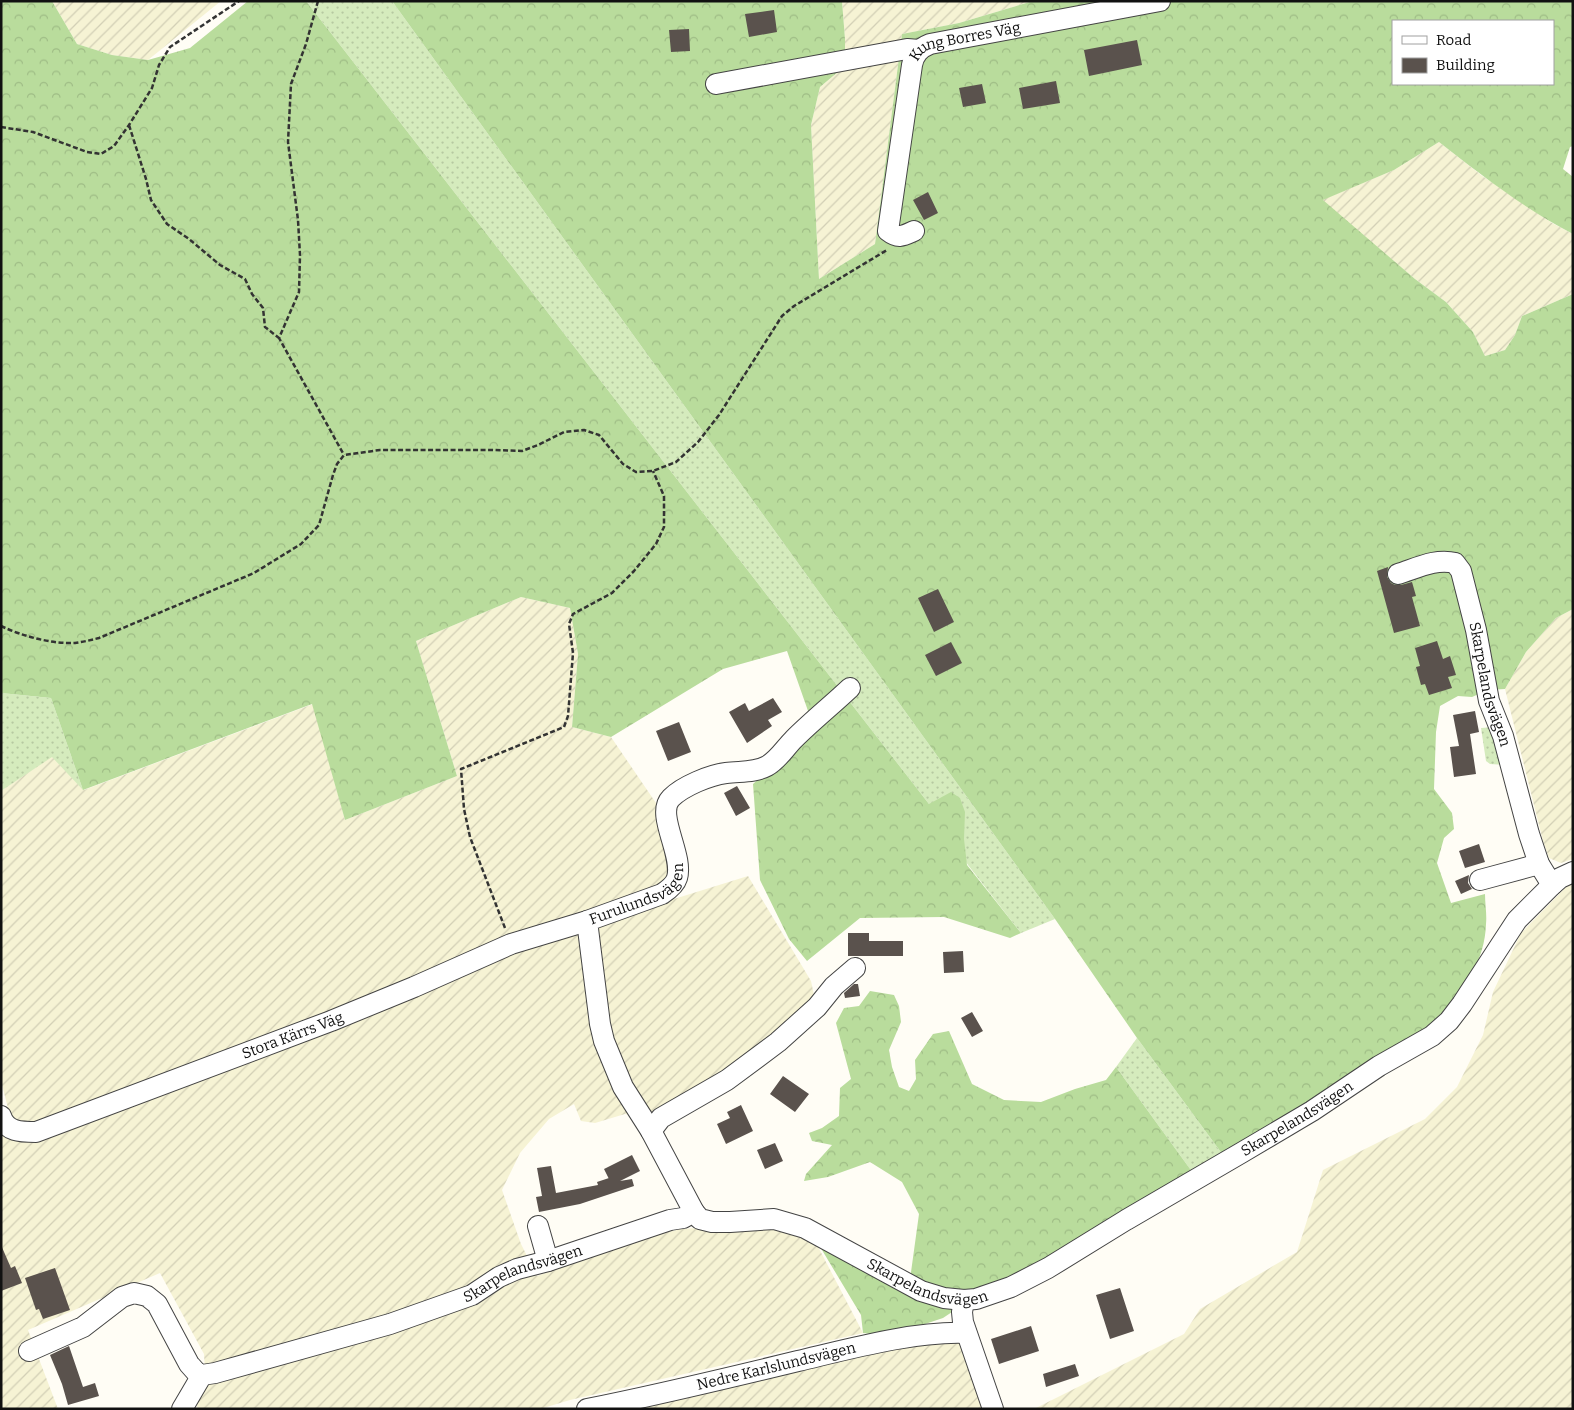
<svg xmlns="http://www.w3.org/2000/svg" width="1574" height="1410" viewBox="0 0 1574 1410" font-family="Bitter,serif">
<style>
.farmland{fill:url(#farmland-furrows)}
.grass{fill:url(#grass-dots)}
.forest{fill:url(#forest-crowns);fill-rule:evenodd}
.building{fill:#5a524d}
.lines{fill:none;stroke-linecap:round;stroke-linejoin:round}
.minor-casing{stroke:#444;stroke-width:22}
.path{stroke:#333;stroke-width:2.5;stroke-dasharray:5 2.5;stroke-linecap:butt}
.minor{stroke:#fff;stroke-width:20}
.labels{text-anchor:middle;stroke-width:5;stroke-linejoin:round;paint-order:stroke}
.street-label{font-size:15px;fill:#111;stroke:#fff}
</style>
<defs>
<pattern id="farmland-furrows" width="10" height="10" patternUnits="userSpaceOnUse" patternTransform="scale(1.25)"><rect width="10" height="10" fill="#f6f3d4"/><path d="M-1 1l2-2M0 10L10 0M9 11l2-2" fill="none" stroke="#d2cfb5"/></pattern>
<pattern id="grass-dots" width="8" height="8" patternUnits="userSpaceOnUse" patternTransform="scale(1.25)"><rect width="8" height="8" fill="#d5ebbd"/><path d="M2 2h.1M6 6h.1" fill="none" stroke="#b6c8a1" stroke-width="1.8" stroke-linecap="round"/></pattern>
<pattern id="forest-crowns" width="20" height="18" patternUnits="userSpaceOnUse" patternTransform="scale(1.25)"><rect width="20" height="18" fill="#b9dc9c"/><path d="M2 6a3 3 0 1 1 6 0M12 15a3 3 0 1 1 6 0" fill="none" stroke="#9ebc85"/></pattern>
</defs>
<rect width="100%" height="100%" fill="#fffdf5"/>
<path class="farmland" d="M52,1H221L148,60L112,55L77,44Z
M842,1H1033L959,23L902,34L875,244L819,279L811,125L820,87L845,66V39Z
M1439,142L1481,175L1552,223L1573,234V294L1522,316L1515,335L1505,350L1485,356L1473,332L1446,302L1415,279L1322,200L1394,170Z
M521,597L570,608L578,654L572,727L611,737L656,803L673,864L674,899L748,876L811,981L814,995L803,1013L762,1047L649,1120L625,1114L595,1123L581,1121L574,1104L549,1119L520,1153L502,1190L521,1244L537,1276L637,1239L681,1229L761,1224L814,1239L863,1333L570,1400L540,1409H198L195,1400L206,1388L204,1354L160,1273L28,1330L58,1409H1V1120L10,1116L1,1081V791L52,756L84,790L313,704L345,820L457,776L416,641Z
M1573,609V859L1561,863L1549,858L1543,841L1505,689L1526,652L1556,618Z
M1573,884V1409H1034L1184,1334L1200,1309L1297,1252L1323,1170L1425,1119L1457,1087L1483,1035L1493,992L1521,933L1567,886Z
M959,1340L986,1409H627L867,1351Z"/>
<path class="grass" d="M306,1H392L1055,919L1021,933L968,865L929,804Z
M1,693L51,698L83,790L52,757L1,791Z
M1495,727L1505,765L1490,764L1486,761L1481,728Z
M1137,1038L1223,1155L1193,1173L1116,1067Z"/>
<path class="forest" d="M1,1H52L77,44L112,55L148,60L190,48L248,1H306L929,804L951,792L960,798L965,812L964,839L967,865L1021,933L1010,938L944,917L860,918L807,961L789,939L760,880L753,784L814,728L787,651L723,669L611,737L572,727L578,654L570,608L521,597L416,641L457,776L345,820L312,704L83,790L51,698L1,693Z
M392,1H842L845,39V66L820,87L811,125L819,279L875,244L902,34L959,23L1033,1H1573V146L1570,147L1563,169L1573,177V234C1525,209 1481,175 1439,142L1394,170L1323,200L1415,279L1446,302L1473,332L1485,356L1505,350L1515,335L1522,316L1573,294V609L1556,618L1526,652L1505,689L1488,690L1472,697L1458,696L1440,706L1436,732L1434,789L1452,813L1454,829L1444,838L1437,863L1451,903L1485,894C1485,904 1487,914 1486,924C1485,960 1464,990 1444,1018L1223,1155L1137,1038L1055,919ZM1393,21H1553V84H1393Z
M870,991L894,995L899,1006L901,1022L889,1050L892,1067L899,1087L909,1091L916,1079L915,1060L933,1034L949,1031L972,1084L1004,1100L1041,1102L1075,1089L1106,1080L1116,1067L1193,1173L1048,1257L982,1292L943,1318L889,1336L863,1333L861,1315L819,1245L908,1294L919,1214L902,1182L870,1162L828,1177L804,1181L806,1174L832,1145L812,1141L809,1133L822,1128L839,1116L840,1088L851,1079L836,1023L844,1008L859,1006Z"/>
<path class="building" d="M774,10L777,32L749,37L745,14Z
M689,29L690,51L671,52L669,30Z
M1137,40L1142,65L1089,76L1084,50Z
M1056,81L1060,103L1023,109L1019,88Z
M982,84L986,103L963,107L959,88Z
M928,192L938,213L924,220L913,200Z
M1388,567L1387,577L1391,583L1395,585H1401L1412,582L1416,596L1412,597L1420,626L1394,633L1377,571Z
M938,589L954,622L934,632L918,598Z
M1437,641L1443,659L1450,656L1456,675L1448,677L1452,688L1429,695L1425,684L1421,685L1416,667L1420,666L1415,648Z
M951,642L962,663L936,676L925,655Z
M773,698L782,712L768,720L772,726L747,743L729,712L745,703L749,711Z
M1475,711L1479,732L1470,734L1476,774L1454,777L1450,747L1459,746L1453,715Z
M679,722L691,752L668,761L656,731Z
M737,786L750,808L736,816L724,793Z
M1479,844L1485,862L1465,868L1459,851Z
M1469,875L1468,883L1472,889L1461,894L1455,881Z
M848,933H869V941H903V956H848Z
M963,951L964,972L944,973L943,952Z
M854,984H858L860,996L845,998L844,993Z
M972,1012L983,1031L972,1037L961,1018Z
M783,1076L809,1094L795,1112L770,1094Z
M741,1105L753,1131L726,1144L717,1124L730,1118L727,1112Z
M775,1143L783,1161L765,1169L757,1150Z
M632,1155L640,1171L620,1181L632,1179L634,1186L580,1204L539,1212L536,1197L542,1196L537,1168L551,1166L556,1193L598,1185L597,1182L609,1178L611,1183L604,1169Z
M1,1245L11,1268L15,1266L22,1283L1,1291Z
M55,1268L70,1310L43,1319L39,1309L36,1310L25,1278Z
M1120,1288L1134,1331L1110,1339L1096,1295Z
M1031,1326L1039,1351L999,1364L991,1339Z
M69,1346L83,1387L95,1383L99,1396L68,1405L62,1384L50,1355Z
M1075,1364L1079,1376L1046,1387L1043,1374Z"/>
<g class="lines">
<defs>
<g id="minor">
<path d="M716,84L907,49L919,50"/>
<path id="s1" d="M914,231C903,236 898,239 888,231L912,65C914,54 920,48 930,44L1160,1"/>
<path id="s2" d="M1398,574C1417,568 1436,558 1455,563L1461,571L1476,630L1489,701L1503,736L1529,834L1539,864L1552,885"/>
<path d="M1480,880L1539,864"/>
<path id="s3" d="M1,1116C6,1132 21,1132 36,1132L331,1021L414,987L511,944L587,921"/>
<path d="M651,1131L661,1118L727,1080L778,1042L817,1007L834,986L855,968"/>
<path id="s4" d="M694,1212L651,1131L623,1087L604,1041L600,1024L587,921L662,894C668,890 675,885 677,878C684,855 655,814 671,798C683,786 710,775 726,773C740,771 754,773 767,766C778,760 785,748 794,739C812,721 832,705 850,688"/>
<path d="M538,1226L548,1261"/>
<path d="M964,1300L962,1312L963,1322L993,1409"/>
<path id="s5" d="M29,1351L83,1327L122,1297L134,1293L147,1296L157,1304L189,1364L197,1373L202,1375L215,1373L390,1324L472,1295L499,1277L517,1269L548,1261L670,1220L683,1218L694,1212L700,1219L712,1222H730L774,1219L805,1228L921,1291L944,1298L964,1300L976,1299L1011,1287L1048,1268L1126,1220L1241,1153L1312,1111L1379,1066L1432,1036L1449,1021L1462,1004L1517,920L1552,885L1560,878L1573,872"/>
<path d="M182,1409L202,1375"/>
<path id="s6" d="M587,1409C658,1395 728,1378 798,1361C849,1349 914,1331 966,1333"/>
</g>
</defs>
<use href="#minor" class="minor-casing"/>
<path class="path" d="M318,1L306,44L291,84L288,142L298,220L300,255L299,292L279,338L344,455
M129,125L146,179L151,200L167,224L189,239L220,265L245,279L252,294L263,308L265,327L279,338
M1,127L33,132L87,152L101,154L114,146L129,125L152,88L159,65L170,47L239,1
M1,626C22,636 51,644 75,643C83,642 91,640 99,638L254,573L301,544L319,525L333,475L337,464L344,455L380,450H493L522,451L538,445L564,432L584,430L599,435L623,464L636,472L653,471L676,462L698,442L719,415L782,316L794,306L887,250
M505,928L470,837L464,809L461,769L564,727L568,716L573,653L569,624L573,614L612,593L634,571L656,544L664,527V496L653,471"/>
<use href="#minor" class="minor"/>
</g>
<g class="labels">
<g class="street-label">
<text dy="5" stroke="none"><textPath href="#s1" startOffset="259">Kung Borres Väg</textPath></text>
<text dy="5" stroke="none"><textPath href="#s2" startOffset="186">Skarpelandsvägen</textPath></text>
<text dy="5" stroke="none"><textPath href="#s4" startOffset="375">Furulundsvägen</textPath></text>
<text dy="5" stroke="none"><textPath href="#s3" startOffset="316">Stora Kärrs Väg</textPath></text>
<text dy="5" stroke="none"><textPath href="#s5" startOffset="1426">Skarpelandsvägen</textPath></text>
<text dy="5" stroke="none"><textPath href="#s5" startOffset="570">Skarpelandsvägen</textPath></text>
<text dy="5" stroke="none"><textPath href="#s5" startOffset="1005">Skarpelandsvägen</textPath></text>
<text dy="5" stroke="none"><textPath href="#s6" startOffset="194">Nedre Karlslundsvägen</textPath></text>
</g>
</g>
<rect width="1574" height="1410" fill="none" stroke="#111111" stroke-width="5"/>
<rect x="1392" y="20" width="162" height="65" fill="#ffffff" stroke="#a0a0a0"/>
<rect x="1402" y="36" width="25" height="8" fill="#ffffff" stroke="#a0a0a0"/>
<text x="1436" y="45" font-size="15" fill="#111111">Road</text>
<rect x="1402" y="58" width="25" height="15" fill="#5a524d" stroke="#a0a0a0"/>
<text x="1436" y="70" font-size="15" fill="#111111">Building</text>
</svg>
